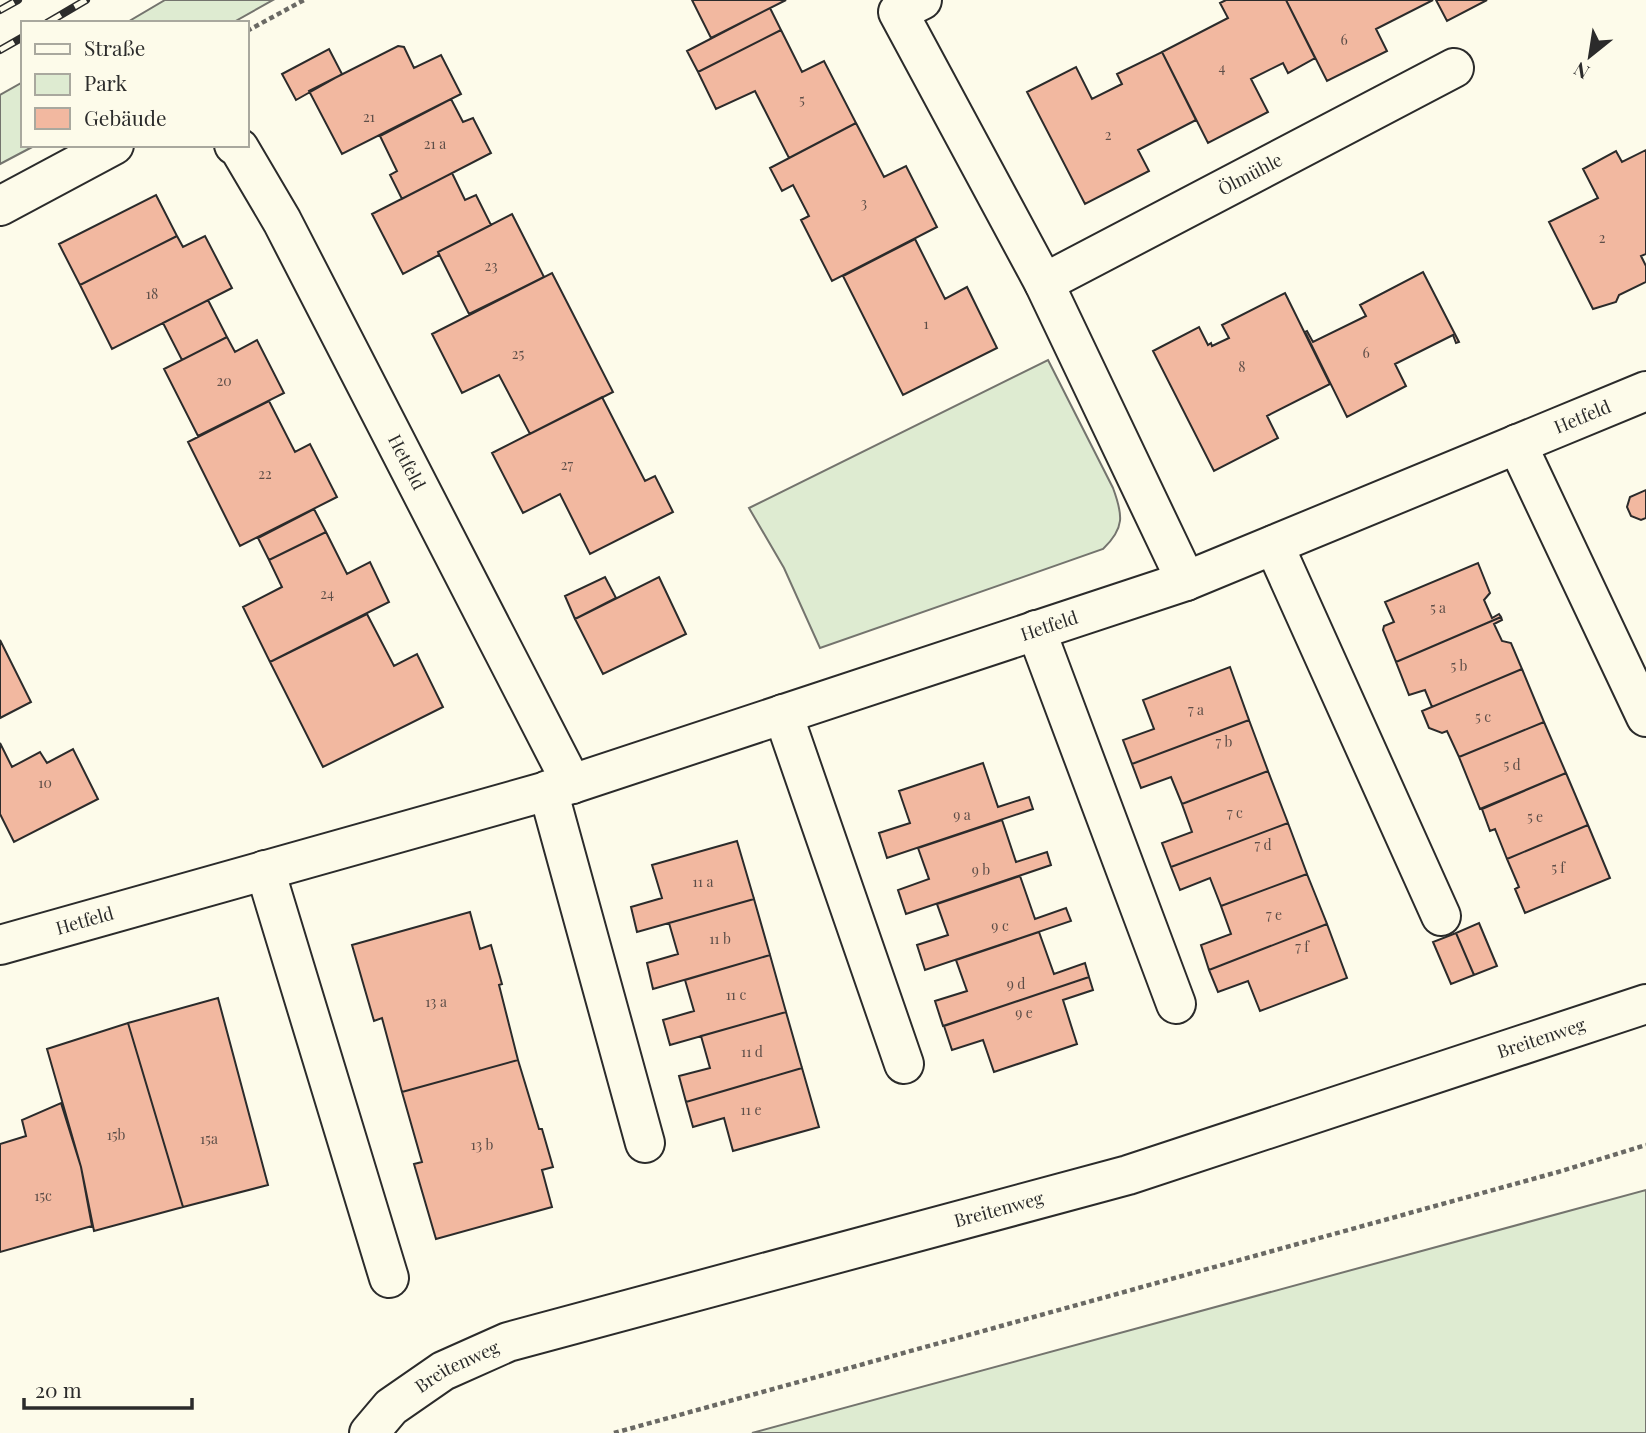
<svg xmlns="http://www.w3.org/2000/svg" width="1646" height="1433" viewBox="0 0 1646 1433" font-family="'Playfair Display',serif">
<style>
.green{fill:#deebd1;stroke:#74746e;stroke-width:2}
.building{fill:#f2b8a0;stroke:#2b2b2b;stroke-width:2}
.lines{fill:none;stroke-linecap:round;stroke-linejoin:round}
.minor-casing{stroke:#2b2b2b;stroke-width:42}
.path{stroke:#6a6964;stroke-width:4.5;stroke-dasharray:5 3.5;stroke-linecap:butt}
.minor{stroke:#fdfbea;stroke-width:38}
.rail-casing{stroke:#2b2b2b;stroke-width:8}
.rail{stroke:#fdfbea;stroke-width:5;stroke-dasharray:16;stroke-linecap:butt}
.labels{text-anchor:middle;stroke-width:5;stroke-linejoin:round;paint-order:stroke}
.number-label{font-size:14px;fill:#5d4e48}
.street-label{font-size:18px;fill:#2b2b2b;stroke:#fdfbea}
</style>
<rect width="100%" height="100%" fill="#fdfbea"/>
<path class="green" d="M165,0H273L232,23H126Z
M23,82V145H36L0,164V95Z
M1048,360L1113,488C1123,515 1125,528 1103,549L820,648L784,568L749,508Z
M1646,1190V1433H752Z"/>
<path class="building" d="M692,0H786L711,38Z
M1226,0H1286L1315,58L1288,73L1283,63L1251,79L1268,112L1208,143L1162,52L1228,18L1220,3Z
M1286,0H1433L1376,29L1387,51L1327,81Z
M1436,0H1487L1447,21Z
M770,8L781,30L698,72L687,51Z
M781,30L802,72L824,61L856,123L789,158L755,91L716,109L698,72Z
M398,46L404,47L414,68L441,55L461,94L342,154L309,91Z
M329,49L342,74L296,100L282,74Z
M1162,52L1196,120L1138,150L1149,171L1085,204L1027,92L1076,67L1092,99L1122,84L1117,74Z
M451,99L463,122L473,118L491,153L402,199L390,175L397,171L380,136Z
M856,123L884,177L906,166L937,227L832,281L801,220L809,216L793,185L782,191L770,168Z
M1646,150V254L1641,256L1646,266V282L1619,295L1616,302L1593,309L1549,222L1598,198L1583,169L1616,151L1622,162Z
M452,173L465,200L476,195L491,225L438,252L439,255L403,274L372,214Z
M156,195L177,236L80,285L59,244Z
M512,214L544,277L469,314L438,252Z
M177,236L183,247L205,236L232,288L112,349L80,285Z
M915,239L945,299L967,287L997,348L903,395L843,276Z
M1423,272L1459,342L1456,343L1453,335L1395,364L1406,386L1347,417L1305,332L1307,331L1313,342L1366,316L1360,305Z
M552,273L613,392L530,434L499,375L462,393L432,334Z
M1285,293L1330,384L1267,416L1278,438L1214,471L1153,351L1199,327L1208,345L1211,343L1212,346L1229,338L1222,325Z
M208,300L227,337L182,360L163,323Z
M227,337L235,352L257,340L284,393L198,436L164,369Z
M602,397L645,481L655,476L673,512L590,554L560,494L523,513L492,453Z
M269,401L295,452L310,444L337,497L240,546L188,442Z
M1646,490V518L1641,520L1631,516L1627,507L1630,497Z
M314,509L326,532L269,560L258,538Z
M326,532L347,574L370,562L389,602L270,662L243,607L282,587L269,560Z
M1478,563L1490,593L1484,600L1492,618L1499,614L1501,617L1396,662L1383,630L1384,626L1394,622L1385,602Z
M605,577L616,598L575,619L565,596Z
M659,577L686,634L603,674L575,619Z
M367,614L394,666L417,654L443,707L323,767L270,662Z
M1501,617L1502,620L1494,624L1502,641L1511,643L1522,669L1432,707L1425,690L1409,695L1396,662Z
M0,640L31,702L0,718Z
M1230,667L1249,720L1132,764L1123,740L1154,729L1143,700Z
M1522,669L1544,722L1459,757L1447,731L1442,733L1429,728L1422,711Z
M1249,720L1268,771L1182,804L1171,777L1141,788L1132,764Z
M1544,722L1566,773L1480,809L1459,757Z
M0,743L12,767L40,752L47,763L73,749L98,799L14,842L0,814Z
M983,763L998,807L1029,797L1033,809L887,858L879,833L910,823L899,791Z
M1268,771L1288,823L1171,867L1162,843L1192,832L1182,804Z
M1566,773L1588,825L1507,859L1495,829L1490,831L1482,809Z
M1002,820L1016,862L1047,852L1051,865L906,914L898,890L929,879L918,848Z
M1288,823L1307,874L1221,906L1210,878L1180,890L1171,867Z
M1588,825L1610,878L1525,913L1515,889L1519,887L1507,859Z
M737,841L754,899L637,932L631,907L662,898L652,865Z
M1307,874L1327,924L1209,970L1201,945L1231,934L1221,906Z
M1020,876L1035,919L1066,908L1071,921L925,970L917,945L948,935L937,904Z
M754,899L770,955L653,989L647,963L678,954L669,923Z
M470,912L480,949L491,945L502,984L499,985L518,1060L402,1092L382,1018L374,1021L352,945Z
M1479,923L1497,966L1474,975L1456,933Z
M1327,924L1347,978L1260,1011L1248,981L1218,992L1209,970Z
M1039,932L1054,974L1085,963L1089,977L943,1026L935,1001L967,991L956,960Z
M1456,933L1474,975L1451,984L1433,942Z
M770,955L786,1012L670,1045L663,1020L694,1011L685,980Z
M1089,977L1093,990L1063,1000L1077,1044L994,1072L983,1040L952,1050L944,1026Z
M218,998L268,1185L183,1207L128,1023Z
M786,1012L802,1068L686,1102L679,1076L710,1068L701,1036Z
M128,1023L183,1207L94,1231L81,1167L47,1049Z
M518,1060L539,1129H542L553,1167L542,1170L552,1207L436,1239L414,1164L422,1162L402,1092Z
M802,1068L819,1127L733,1151L724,1118L693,1127L686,1102Z
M61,1103L81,1167L92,1226L0,1252V1144L26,1136L22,1120Z"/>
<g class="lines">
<defs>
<g id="minor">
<path d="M922,0L898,12L1044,283L1186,581"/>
<path id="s1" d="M234,145L239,148L282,221L572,784"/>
<path d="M0,206L114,145"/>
<path id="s2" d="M1044,283L1454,68"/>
<path d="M1517,444L1646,717"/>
<path d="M1274,545L1441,916"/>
<path d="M1036,630L1176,1004"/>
<path d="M783,714L904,1064"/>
<path d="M548,790L645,1143"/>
<path d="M265,870L389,1278"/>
<path id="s3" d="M0,945L572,784L1186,581L1646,391"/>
<path id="s4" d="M369,1433L391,1407L443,1371L508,1342L1128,1175L1646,1004"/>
</g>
</defs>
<use href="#minor" class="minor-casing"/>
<path class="path" d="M247,31L304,0
M614,1433L1558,1172L1646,1145"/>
<use href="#minor" class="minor"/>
<defs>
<path id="rail" d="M0,10L18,0
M47,23L86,0
M0,50L23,37"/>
</defs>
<use href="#rail" class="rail-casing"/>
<use href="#rail" class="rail"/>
</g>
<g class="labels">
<g class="number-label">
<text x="1344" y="45">6</text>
<text x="1222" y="73">4</text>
<text x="802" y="105">5</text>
<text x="369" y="122">21</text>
<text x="1108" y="140">2</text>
<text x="435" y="149">21 a</text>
<text x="864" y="208">3</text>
<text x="1602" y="243">2</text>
<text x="491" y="271">23</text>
<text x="152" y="299">18</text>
<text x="926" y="329">1</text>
<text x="1366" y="358">6</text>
<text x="518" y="359">25</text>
<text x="1242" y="372">8</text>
<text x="224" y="386">20</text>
<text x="567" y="470">27</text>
<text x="265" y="479">22</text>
<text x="327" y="599">24</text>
<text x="1438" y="613">5 a</text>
<text x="1459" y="671">5 b</text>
<text x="1196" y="715">7 a</text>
<text x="1483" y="722">5 c</text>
<text x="1224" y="747">7 b</text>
<text x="1512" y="770">5 d</text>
<text x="45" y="788">10</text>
<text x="1235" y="818">7 c</text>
<text x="962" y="820">9 a</text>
<text x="1535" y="822">5 e</text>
<text x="1263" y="850">7 d</text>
<text x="1558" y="873">5 f</text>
<text x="981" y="875">9 b</text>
<text x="703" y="887">11 a</text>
<text x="1274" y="920">7 e</text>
<text x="1000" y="931">9 c</text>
<text x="720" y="944">11 b</text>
<text x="1302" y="952">7 f</text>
<text x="1016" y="989">9 d</text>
<text x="736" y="1000">11 c</text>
<text x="436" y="1007">13 a</text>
<text x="1024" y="1018">9 e</text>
<text x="752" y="1057">11 d</text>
<text x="751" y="1115">11 e</text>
<text x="116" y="1140">15b</text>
<text x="209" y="1144">15a</text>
<text x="482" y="1150">13 b</text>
<text x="43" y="1201">15c</text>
</g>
<g class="street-label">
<text dy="6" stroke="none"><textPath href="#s2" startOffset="233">Ölmühle</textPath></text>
<text dy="6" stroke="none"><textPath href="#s3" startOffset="1670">Hetfeld</textPath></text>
<text dy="6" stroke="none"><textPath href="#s1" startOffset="362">Hetfeld</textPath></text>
<text dy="6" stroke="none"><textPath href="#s3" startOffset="1097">Hetfeld</textPath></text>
<text dy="6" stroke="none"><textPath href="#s3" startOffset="88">Hetfeld</textPath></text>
<text dy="6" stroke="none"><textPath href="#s4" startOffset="1246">Breitenweg</textPath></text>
<text dy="6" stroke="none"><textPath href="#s4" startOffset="677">Breitenweg</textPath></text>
<text dy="6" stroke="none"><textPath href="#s4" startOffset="112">Breitenweg</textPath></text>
</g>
</g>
<rect x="21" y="21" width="228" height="126" fill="#fdfbea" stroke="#a9a89e" stroke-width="2"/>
<rect x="35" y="44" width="35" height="10" fill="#fdfbea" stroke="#a9a89e" stroke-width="2"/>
<text x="84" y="56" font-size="21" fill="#2b2b2b">Straße</text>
<rect x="35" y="74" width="35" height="21" fill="#deebd1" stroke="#a9a89e" stroke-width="2"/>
<text x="84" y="91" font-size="21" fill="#2b2b2b">Park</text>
<rect x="35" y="108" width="35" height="21" fill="#f2b8a0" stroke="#a9a89e" stroke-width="2"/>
<text x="84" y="126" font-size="21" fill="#2b2b2b">Gebäude</text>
<g transform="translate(1590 56) rotate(210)" stroke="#fdfbea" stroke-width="5" paint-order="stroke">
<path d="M0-5L12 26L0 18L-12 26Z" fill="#2b2b2b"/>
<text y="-10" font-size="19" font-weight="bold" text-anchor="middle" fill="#2b2b2b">N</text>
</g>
<path d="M24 1398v10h168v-10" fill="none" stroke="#2b2b2b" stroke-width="3.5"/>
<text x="35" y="1398" font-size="21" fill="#2b2b2b" stroke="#fdfbea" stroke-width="5" paint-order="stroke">20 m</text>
</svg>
